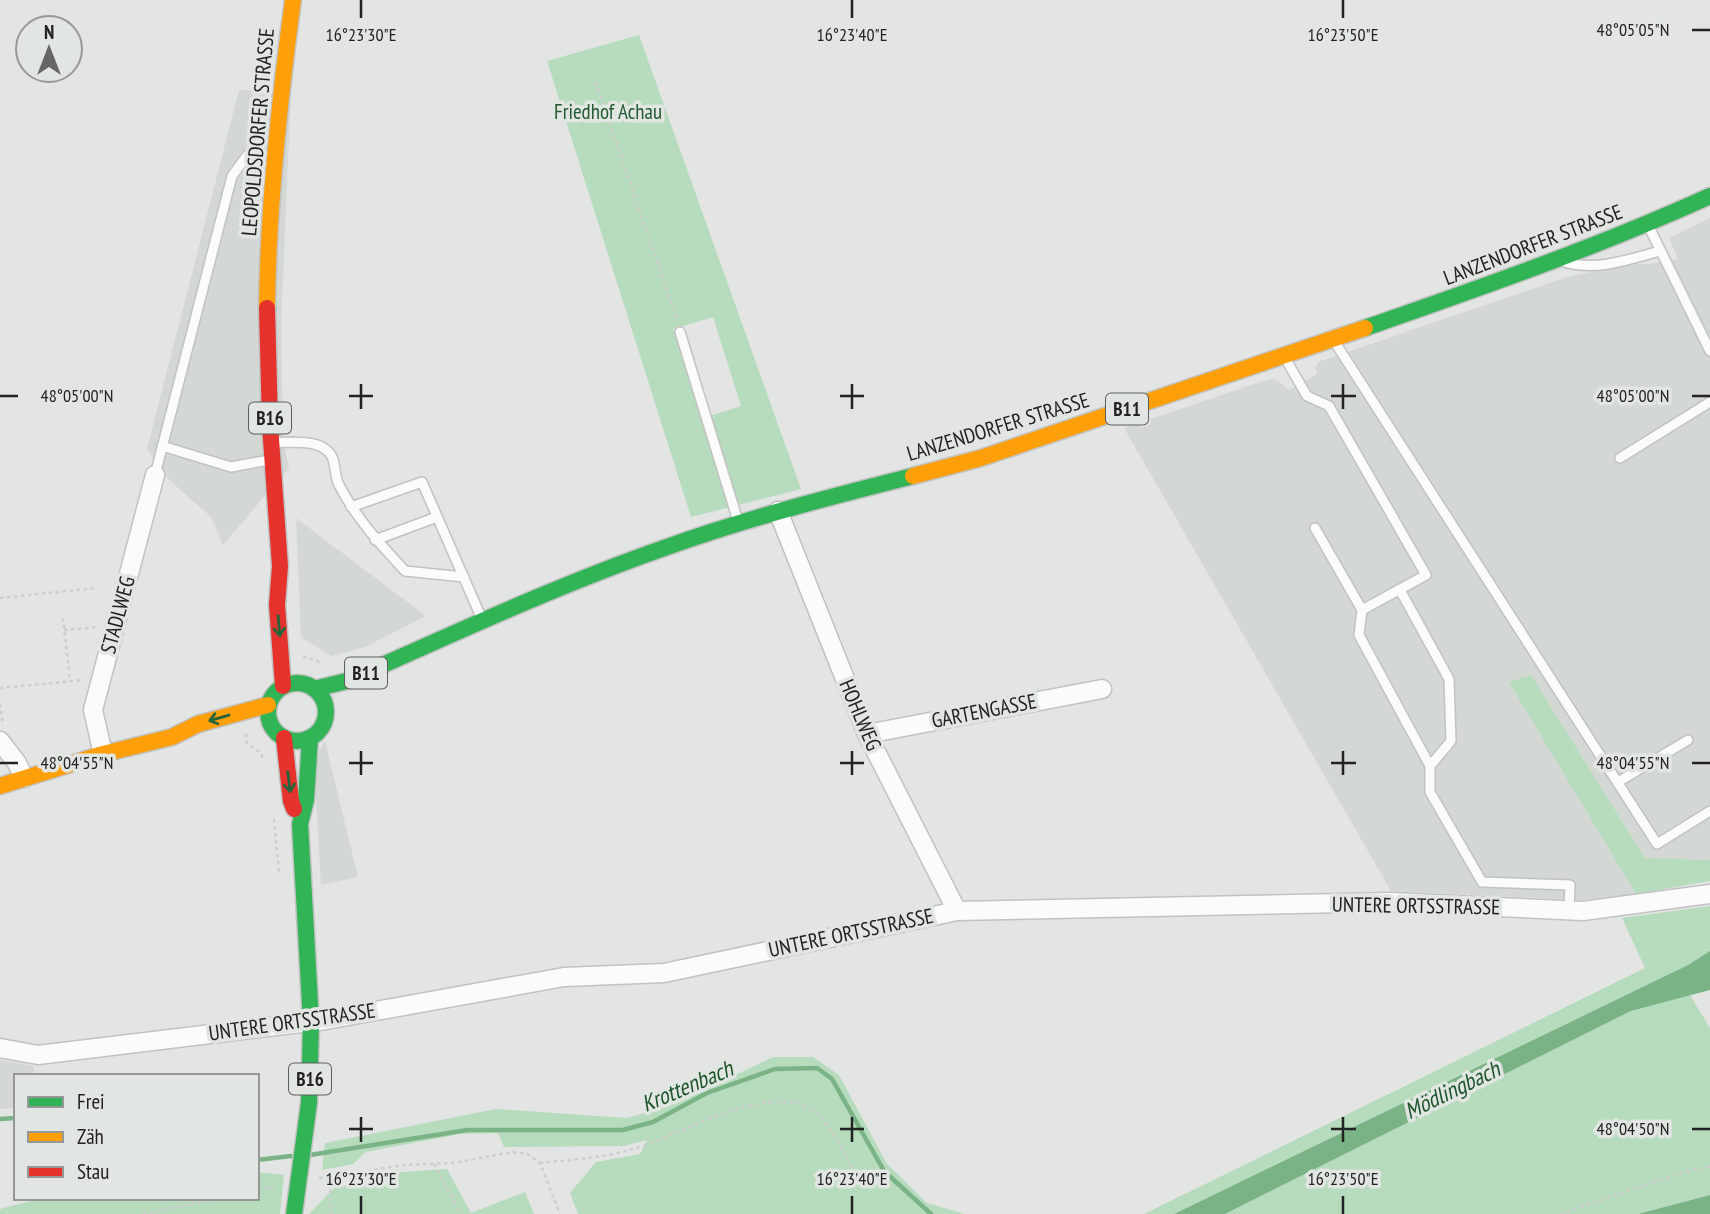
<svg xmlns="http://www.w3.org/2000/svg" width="1710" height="1214" viewBox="0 0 1710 1214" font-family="'PT Sans Narrow',sans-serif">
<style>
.built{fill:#d3d8d4}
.green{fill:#b7dbbd;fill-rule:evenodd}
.water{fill:#7ab386}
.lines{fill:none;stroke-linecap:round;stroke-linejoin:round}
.stream{stroke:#7ab386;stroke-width:4.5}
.lane-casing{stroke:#c1c2c1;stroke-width:12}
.street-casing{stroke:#c1c2c1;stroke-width:21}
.fast-casing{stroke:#c1c2c1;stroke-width:19}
.slow-casing{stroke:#c1c2c1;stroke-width:19}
.jam-casing{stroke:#c1c2c1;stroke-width:19}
.path{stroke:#cdcecd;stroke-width:2.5;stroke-dasharray:3.5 3.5;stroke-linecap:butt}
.lane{stroke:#fbfbfb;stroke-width:9}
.street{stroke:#fbfbfb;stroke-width:18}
.fast{stroke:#30b455;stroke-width:16}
.slow{stroke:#ff9f0a;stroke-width:16}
.jam{stroke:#e5322d;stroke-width:16}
.oneway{stroke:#286439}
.ticks{fill:none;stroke:#212322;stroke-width:2.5}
.labels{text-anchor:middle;stroke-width:7;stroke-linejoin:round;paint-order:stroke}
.shield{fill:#e2e6e3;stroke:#5b5e5c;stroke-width:2}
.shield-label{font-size:19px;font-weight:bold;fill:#212322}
.park-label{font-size:21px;fill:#225a2f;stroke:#e2e6e3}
.street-label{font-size:21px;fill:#212322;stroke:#e2e6e3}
.water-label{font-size:23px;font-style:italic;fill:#1c552a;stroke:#e2e6e3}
.ticks-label{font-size:18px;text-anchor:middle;fill:#212322;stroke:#e2e6e3;stroke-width:7;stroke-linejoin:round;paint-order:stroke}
</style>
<rect width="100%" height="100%" fill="#e3e5e4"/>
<path class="built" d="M239,90L291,92L281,324L283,439L289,468L223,545L211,517L166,477L147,449Z
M1710,218V860L1645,858L1531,675L1510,682L1636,894L1582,900L1391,891L1124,428L1138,423L1141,428L1151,424L1150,419L1263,381L1272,379L1280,382L1289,390L1317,374L1315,368L1318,362L1567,277L1627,264H1650L1678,259L1669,238Z
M296,518L426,616L365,647L332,656L301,638Z
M325,741L358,877L321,885L314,765L319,751Z
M0,1060L34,1066V1076H16V1108L0,1109Z"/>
<path class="green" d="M639,35L801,489L691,517L547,61ZM713,317L741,406L701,419L673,329Z
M1531,675L1645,858L1710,860V881L1636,894L1509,682Z
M1710,906V951L1688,965L1174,1214H1144L1645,968L1622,918Z
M1690,995L1710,1028V1195L1638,1214H1225L1631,1011Z
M773,1057H813L839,1075L887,1164L927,1203L965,1214H578L570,1193L596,1162L640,1154L647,1140L624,1146L504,1147L498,1133L460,1134L366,1152L353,1164L322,1170L325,1143L496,1109L627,1118L675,1104Z
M447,1169L471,1213L525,1192L534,1214H309L333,1189L401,1172Z
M257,1172L284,1175L280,1214H0V1209L42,1198H257Z"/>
<path class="water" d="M1710,951V990L1631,1011L1225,1214H1174L1688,965Z
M1710,1195V1214H1638Z"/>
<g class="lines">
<path class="stream" d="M0,1119L16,1118
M310,1155L467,1130H623L653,1122L707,1093L775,1069L817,1068L832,1079L884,1171L931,1214
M257,1160L291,1156"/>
<defs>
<path id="lane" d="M1650,229L1710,351
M1567,263C1598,271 1630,259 1660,251
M680,332L738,521
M1336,344L1657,844L1710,811
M1285,358L1307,396L1329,406L1426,575L1362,610L1315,528
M274,442C289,443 309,440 322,447C339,456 332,471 339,485C356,518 380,544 405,571L464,577
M162,446L231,467L269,460
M1620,458L1710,402
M155,475L232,176L249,153
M351,507L422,482L481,617
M375,540L437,517
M1400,590L1449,679L1451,741L1430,766
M1362,610L1359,635L1430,766V792L1482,882L1570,885L1569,910
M1618,782L1688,740"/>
<path id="street" d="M778,511L867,734L957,911
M867,734L1102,689
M0,741L17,763L24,778
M103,754L93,710L155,475
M0,1048L38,1055L326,1020L564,977L664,973L957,911L1391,902L1583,911L1710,894"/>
<path id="fast" d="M1365,328C1482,287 1598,247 1710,196
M268 712a29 29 0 1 1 58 0a29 29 0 1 1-58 0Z
M314,689L347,681C453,634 558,585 667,547C748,518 830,497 913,476
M294,1214L309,1103L311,1022L300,824L306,800L310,738"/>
<path id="slow" d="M267,308C268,205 279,103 293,0
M913,476L981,458L1365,328
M0,786L103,754L172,737L198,724L268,705"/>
<path id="jam" d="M267,308L270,425L280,566L277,605L283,686
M284,738L291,801L294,809"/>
</defs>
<use href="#lane" class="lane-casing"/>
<use href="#street" class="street-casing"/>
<use href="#fast" class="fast-casing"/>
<use href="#slow" class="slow-casing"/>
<use href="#jam" class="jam-casing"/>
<path class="path" d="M596,82L677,321
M0,598L97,588
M63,618L70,681
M64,630L99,627
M303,656L322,663
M0,688L84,680
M0,704L3,725
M246,734L247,744L260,752L263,758
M274,819L279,872
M540,1163C569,1160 601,1158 630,1150C675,1138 765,1083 809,1108C831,1121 843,1152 855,1173
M434,1164L461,1214
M330,1176L331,1214
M319,1178L405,1165L453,1163L513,1152L527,1154L540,1163L560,1214
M257,1190L275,1187
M143,1214L219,1198
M1560,1214L1691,1170L1710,1167"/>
<use href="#lane" class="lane"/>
<use href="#street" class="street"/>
<use href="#fast" class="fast"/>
<use href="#slow" class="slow"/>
<use href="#jam" class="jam"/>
</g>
<defs><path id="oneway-shaft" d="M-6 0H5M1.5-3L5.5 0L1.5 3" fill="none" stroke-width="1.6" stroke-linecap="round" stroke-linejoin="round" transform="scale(1.75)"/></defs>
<g class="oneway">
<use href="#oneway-shaft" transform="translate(279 626) rotate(85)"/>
<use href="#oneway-shaft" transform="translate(219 718) rotate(164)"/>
<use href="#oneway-shaft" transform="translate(289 782) rotate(83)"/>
</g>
<path class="ticks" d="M361,0V18M852,0V18M1343,0V18M1692,30H1710M361,384V409M852,384V409M1343,384V409M0,396H18M349,396H373M840,396H864M1331,396H1356M1692,396H1710M361,751V775M852,751V775M1343,751V775M0,763H18M349,763H373M840,763H864M1331,763H1356M1692,763H1710M361,1117V1142M852,1117V1142M1343,1117V1142M349,1129H373M840,1129H864M1331,1129H1356M1692,1129H1710M361,1196V1214M852,1196V1214M1343,1196V1214"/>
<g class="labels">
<g class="shield">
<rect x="1106" y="393.5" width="42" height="31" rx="5"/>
<rect x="249" y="402.5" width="42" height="31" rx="5"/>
<rect x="345" y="657.5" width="42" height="31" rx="5"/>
<rect x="289" y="1063.5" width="42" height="31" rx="5"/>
</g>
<g class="shield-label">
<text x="1127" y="416">B11</text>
<text x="270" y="425">B16</text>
<text x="366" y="680">B11</text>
<text x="310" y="1086">B16</text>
</g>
<g class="park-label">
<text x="608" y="119">Friedhof Achau</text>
</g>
<g class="street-label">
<text transform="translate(258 132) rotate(-85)" y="7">LEOPOLDSDORFER STRASSE</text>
<text transform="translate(1533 245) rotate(-21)" y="7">LANZENDORFER STRASSE</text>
<text transform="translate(998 427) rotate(-17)" y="7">LANZENDORFER STRASSE</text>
<text transform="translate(118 615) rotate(-75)" y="7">STADLWEG</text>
<text transform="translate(984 711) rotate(-11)" y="7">GARTENGASSE</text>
<text transform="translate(860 715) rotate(67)" y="7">HOHLWEG</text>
<text transform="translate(1416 906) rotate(1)" y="7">UNTERE ORTSSTRASSE</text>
<text transform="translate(851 933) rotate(-12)" y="7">UNTERE ORTSSTRASSE</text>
<text transform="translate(292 1022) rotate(-8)" y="7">UNTERE ORTSSTRASSE</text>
</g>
<g class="water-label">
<text transform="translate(687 1086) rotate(-23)" y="8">Krottenbach</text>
<text transform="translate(1452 1090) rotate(-26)" y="8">Mödlingbach</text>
</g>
</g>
<g class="ticks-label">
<text x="1633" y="36">48°05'05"N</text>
<text x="361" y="41">16°23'30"E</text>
<text x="852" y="41">16°23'40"E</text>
<text x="1343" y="41">16°23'50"E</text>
<text x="77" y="402">48°05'00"N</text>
<text x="1633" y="402">48°05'00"N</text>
<text x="77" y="769">48°04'55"N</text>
<text x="1633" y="769">48°04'55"N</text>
<text x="1633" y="1135">48°04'50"N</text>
<text x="361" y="1185">16°23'30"E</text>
<text x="852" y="1185">16°23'40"E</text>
<text x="1343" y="1185">16°23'50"E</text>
</g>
<rect x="14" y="1074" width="245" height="126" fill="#e2e6e3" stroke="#959896" stroke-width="2"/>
<rect x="28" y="1097" width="35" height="10" fill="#30b455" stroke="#959896" stroke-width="2"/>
<text x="77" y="1109" font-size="21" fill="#212322">Frei</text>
<rect x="28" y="1132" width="35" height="10" fill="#ff9f0a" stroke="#959896" stroke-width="2"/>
<text x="77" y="1144" font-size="21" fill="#212322">Zäh</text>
<rect x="28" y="1167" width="35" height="10" fill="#e5322d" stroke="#959896" stroke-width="2"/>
<text x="77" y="1179" font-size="21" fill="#212322">Stau</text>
<g transform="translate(49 49)"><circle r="33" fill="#e2e6e3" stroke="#959896" stroke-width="2"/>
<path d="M0-5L12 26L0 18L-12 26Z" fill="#656766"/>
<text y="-10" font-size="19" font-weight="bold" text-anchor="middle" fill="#212322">N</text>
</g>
</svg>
